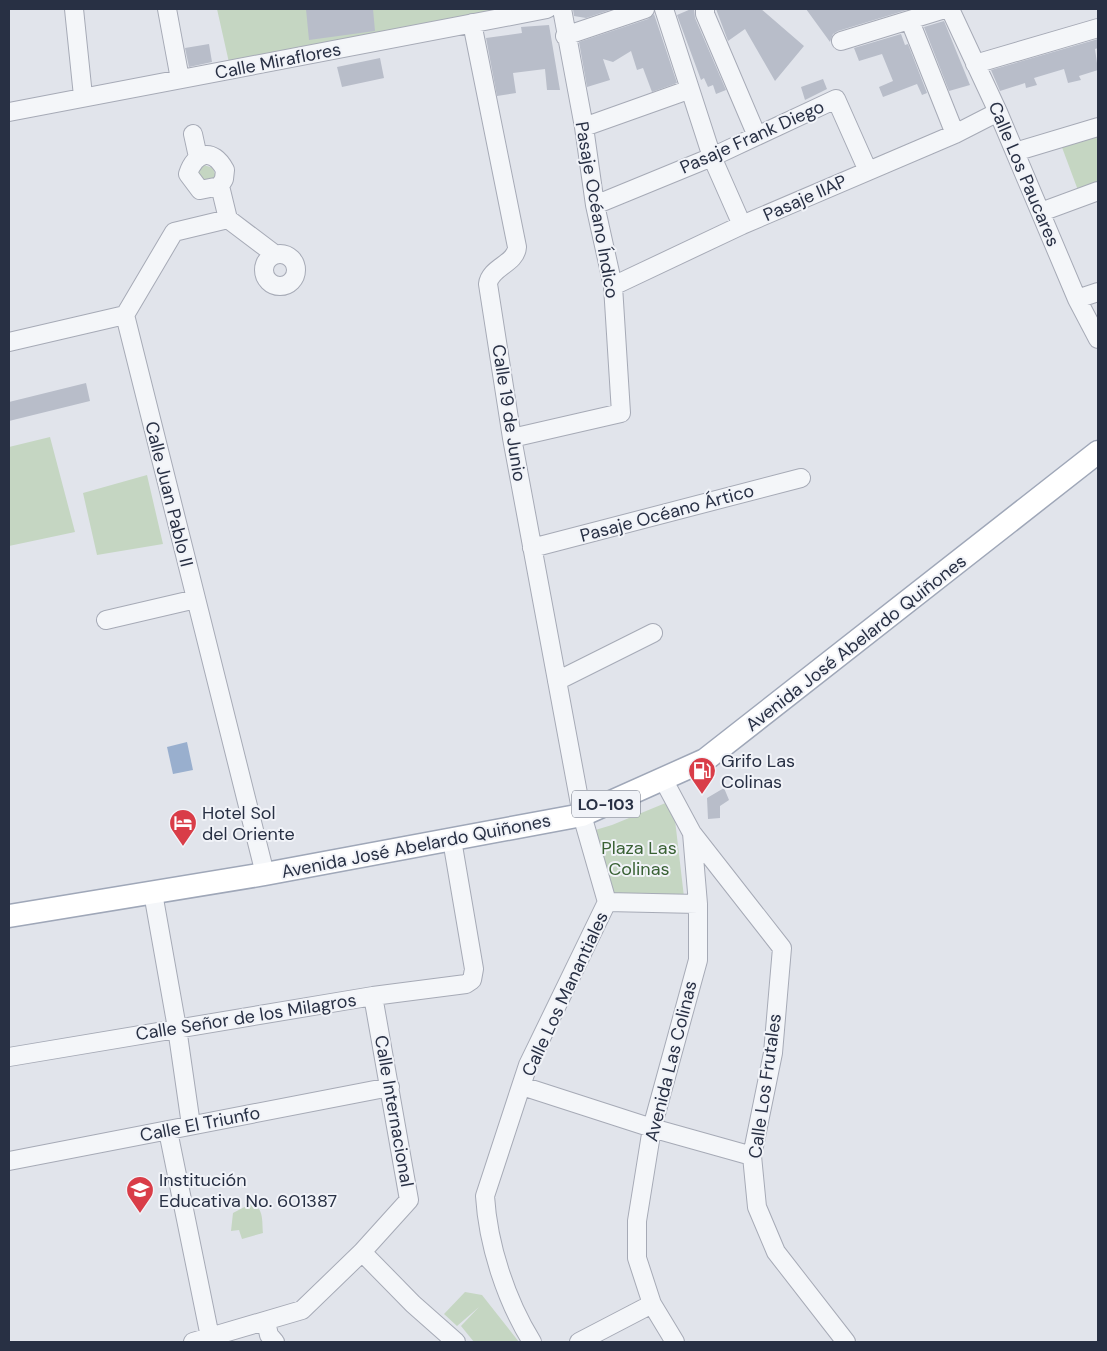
<svg xmlns="http://www.w3.org/2000/svg" width="1107" height="1351" viewBox="0 0 1107 1351" font-family="'DM Sans',sans-serif">
<style>
.green{fill:#c5d6c2}
.water{fill:#99afce}
.building{fill:#b8bdc9}
.lines{fill:none;stroke-linecap:round;stroke-linejoin:round}
.minor-casing{stroke:#a6aab6;stroke-width:20}
.major-casing{stroke:#9fa7b8;stroke-width:25}
.minor{stroke:#f4f6f9;stroke-width:18}
.major{stroke:#fff;stroke-width:22}
.labels{text-anchor:middle;stroke-width:4;stroke-linejoin:round;paint-order:stroke}
.shield{fill:#f1f3f8;stroke:#646a7a;stroke-width:1}
.shield-label{font-size:16px;font-weight:bold;fill:#283044}
.street-label{font-size:18px;fill:#283044;stroke:#f1f3f8}
.poi-label{font-size:18px;fill:#283044;stroke:#f1f3f8;text-anchor:start}
.park-label{font-size:18px;fill:#396134;stroke:#f1f3f8}
</style>
<rect width="100%" height="100%" fill="#e1e4eb"/>
<path class="green" d="M217,9H549L232,76Z
M1098,130V186L1079,193L1060,142Z
M204,165L213,168L216,177L204,185L197,172Z
M50,437L75,532L9,546V447Z
M147,475L163,544L97,555L83,493Z
M668,802L675,820L684,897L602,898L582,834L612,825Z
M252,1203C264,1208 262,1222 263,1233L242,1239L239,1230L231,1231L233,1213Z
M465,1292L482,1295L519,1342H474L461,1326L479,1307L457,1326L444,1314Z"/>
<path class="water" d="M187,742L193,770L173,774L167,747Z"/>
<path class="building" d="M306,9H373L375,31L309,40Z
M573,9H613L586,18L574,16Z
M691,9H694L695,18L726,90L716,94L713,85L708,87L704,78L701,80L677,15Z
M716,9H761L804,46L775,81L745,29L728,41Z
M806,9H910L838,31L833,34L830,42Z
M654,14L677,83L652,92L643,68L637,70L631,51L613,62L603,59L610,80L587,87L579,42L648,19Z
M944,21L970,85L949,91L924,27Z
M549,25L560,90H547L545,69L513,73L516,93L497,96L486,38L522,33L521,27Z
M901,34L905,45L908,44L927,93L922,95L917,84L883,97L879,87L893,81L882,54L859,61L854,48Z
M1098,39V48L1095,49L1098,70L1079,76L1081,80L1068,83L1064,69L1034,78L1037,85L1026,88L1025,83L1000,91L991,70Z
M209,44L212,62L189,67L185,48Z
M380,58L384,78L342,87L337,67Z
M823,79L827,89L805,100L801,87Z
M86,383L90,401L9,421V402Z
M724,788L729,800L720,806V818L708,819L707,798Z"/>
<g class="lines">
<defs>
<path id="minor" d="M74,9L83,96
M167,9L180,79
M664,9L712,157L742,225
M705,9V14L757,136
M950,9L998,112L1077,299L1098,339
M910,21L955,134
M472,23L517,247C516,264 490,267 488,284L512,438L582,815L607,902L528,1065L485,1196C488,1245 506,1300 532,1342
M565,36L645,9
M841,41L945,9
M975,64L1098,28
M9,112L547,9
M584,127L688,90
M193,134L198,157
M1015,152L1098,127
M220,186L200,190L188,174C195,152 213,147 225,170L224,179L220,186L228,219
M595,205L712,157L836,99L868,171
M1041,212L1098,191
M264 270a16 16 0 1 1 32 0a16 16 0 1 1-32 0Z
M613,286L742,225L955,134L998,112
M1077,299L1098,292
M9,342L125,315
M512,438L621,413L613,286L595,205L584,127L562,9
M532,548L801,478
M106,620L196,599
M557,681L653,633
M663,779L692,833L698,904V960L652,1128L637,1221V1258L652,1304L675,1342
M692,833L782,948L773,1053L752,1156L757,1207L776,1252L846,1342
M265,874L125,315L174,232L228,219L273,253
M153,893L177,1028L191,1125
M607,902L698,904
M9,1057L373,996L466,984L472,980L474,969L452,840
M522,1086L652,1128L752,1156
M168,1131L210,1337
M9,1161L390,1087
M362,1252L413,1304L456,1342
M266,1322L269,1335L275,1342
M193,1342L302,1310L362,1252L409,1200L373,996
M579,1342L652,1304"/>
<path id="major" d="M9,916L265,874L582,815L705,760L1098,452"/>
</defs>
<use href="#minor" class="minor-casing"/>
<use href="#major" class="major-casing"/>
<use href="#minor" class="minor"/>
<use href="#major" class="major"/>
</g>
<defs>
<symbol id="fuel-pin" viewBox="-11 -11 22 30"><path d="M0 17L-7.5 6A9.5 9.5 0 1 1 7.5 6Z" fill="#d93d48" stroke="#f1f3f8"/><path d="M-5.5-6h7V0h2V4h1.3V-2.5L3-4.5l.8-.8L6-3V5H2.5V1h-1V6h-7ZM-4.2-4.7v3.2H.2V-4.7Z" fill="#fff"/></symbol>
<symbol id="hotel-pin" viewBox="-11 -11 22 30"><path d="M0 17L-7.5 6A9.5 9.5 0 1 1 7.5 6Z" fill="#d93d48" stroke="#f1f3f8"/><path d="M-6-4.5h1.5V1H6V5H4.5V3h-9V5H-6ZM-4 0a1.8 1.8 0 1 1 3.6 0ZM.5 0V-2.5h3Q6-2.5 6 0Z" fill="#fff"/></symbol>
<symbol id="school-pin" viewBox="-11 -11 22 30"><path d="M0 17L-7.5 6A9.5 9.5 0 1 1 7.5 6Z" fill="#d93d48" stroke="#f1f3f8"/><path d="M0-5L7-2L0 1L-7-2ZM-4 1L0 2.5L4 1V4Q0 6-4 4Z" fill="#fff"/></symbol>
</defs>
<g fill-rule="evenodd">
<use href="#fuel-pin" x="686" y="755" width="32" height="43"/>
<use href="#hotel-pin" x="167" y="807" width="32" height="43"/>
<use href="#school-pin" x="124" y="1174" width="32" height="43"/>
</g>
<g class="labels">
<rect class="shield" x="572" y="790.5" width="68" height="27" rx="4"/>
<g class="shield-label">
<text x="606" y="810">LO-103</text>
</g>
<g class="street-label">
<text transform="translate(278 61) rotate(-11)" y="6">Calle Miraflores</text>
<text transform="translate(752 137) rotate(-24)" y="6">Pasaje Frank Diego</text>
<text transform="translate(1024 174) rotate(67)" y="6">Calle Los Paucares</text>
<text transform="translate(805 198) rotate(-24)" y="6">Pasaje IIAP</text>
<text transform="translate(597 210) rotate(80)" y="6">Pasaje Océano Índico</text>
<text transform="translate(509 413) rotate(81)" y="6">Calle 19 de Junio</text>
<text transform="translate(169 494) rotate(76)" y="6">Calle Juan Pablo II</text>
<text transform="translate(667 513) rotate(-15)" y="6">Pasaje Océano Ártico</text>
<text transform="translate(856 643) rotate(-38)" y="6">Avenida José Abelardo Quiñones</text>
<text transform="translate(416 846) rotate(-11)" y="6">Avenida José Abelardo Quiñones</text>
<text transform="translate(565 994) rotate(-65)" y="6">Calle Los Manantiales</text>
<text transform="translate(246 1017) rotate(-9)" y="6">Calle Señor de los Milagros</text>
<text transform="translate(671 1061) rotate(-76)" y="6">Avenida Las Colinas</text>
<text transform="translate(765 1086) rotate(-82)" y="6">Calle Los Frutales</text>
<text transform="translate(394 1111) rotate(80)" y="6">Calle Internacional</text>
<text transform="translate(200 1124) rotate(-11)" y="6">Calle El Triunfo</text>
</g>
<g class="poi-label">
<text x="721" y="767">Grifo Las<tspan x="721" dy="21">Colinas</tspan></text>
<text x="202" y="819">Hotel Sol<tspan x="202" dy="21">del Oriente</tspan></text>
<text x="159" y="1186">Institución<tspan x="159" dy="21">Educativa No. 601387</tspan></text>
</g>
<g class="park-label">
<text x="639" y="854">Plaza Las<tspan x="639" dy="21">Colinas</tspan></text>
</g>
</g>
<rect width="1107" height="1351" fill="none" stroke="#283044" stroke-width="20"/>
</svg>
